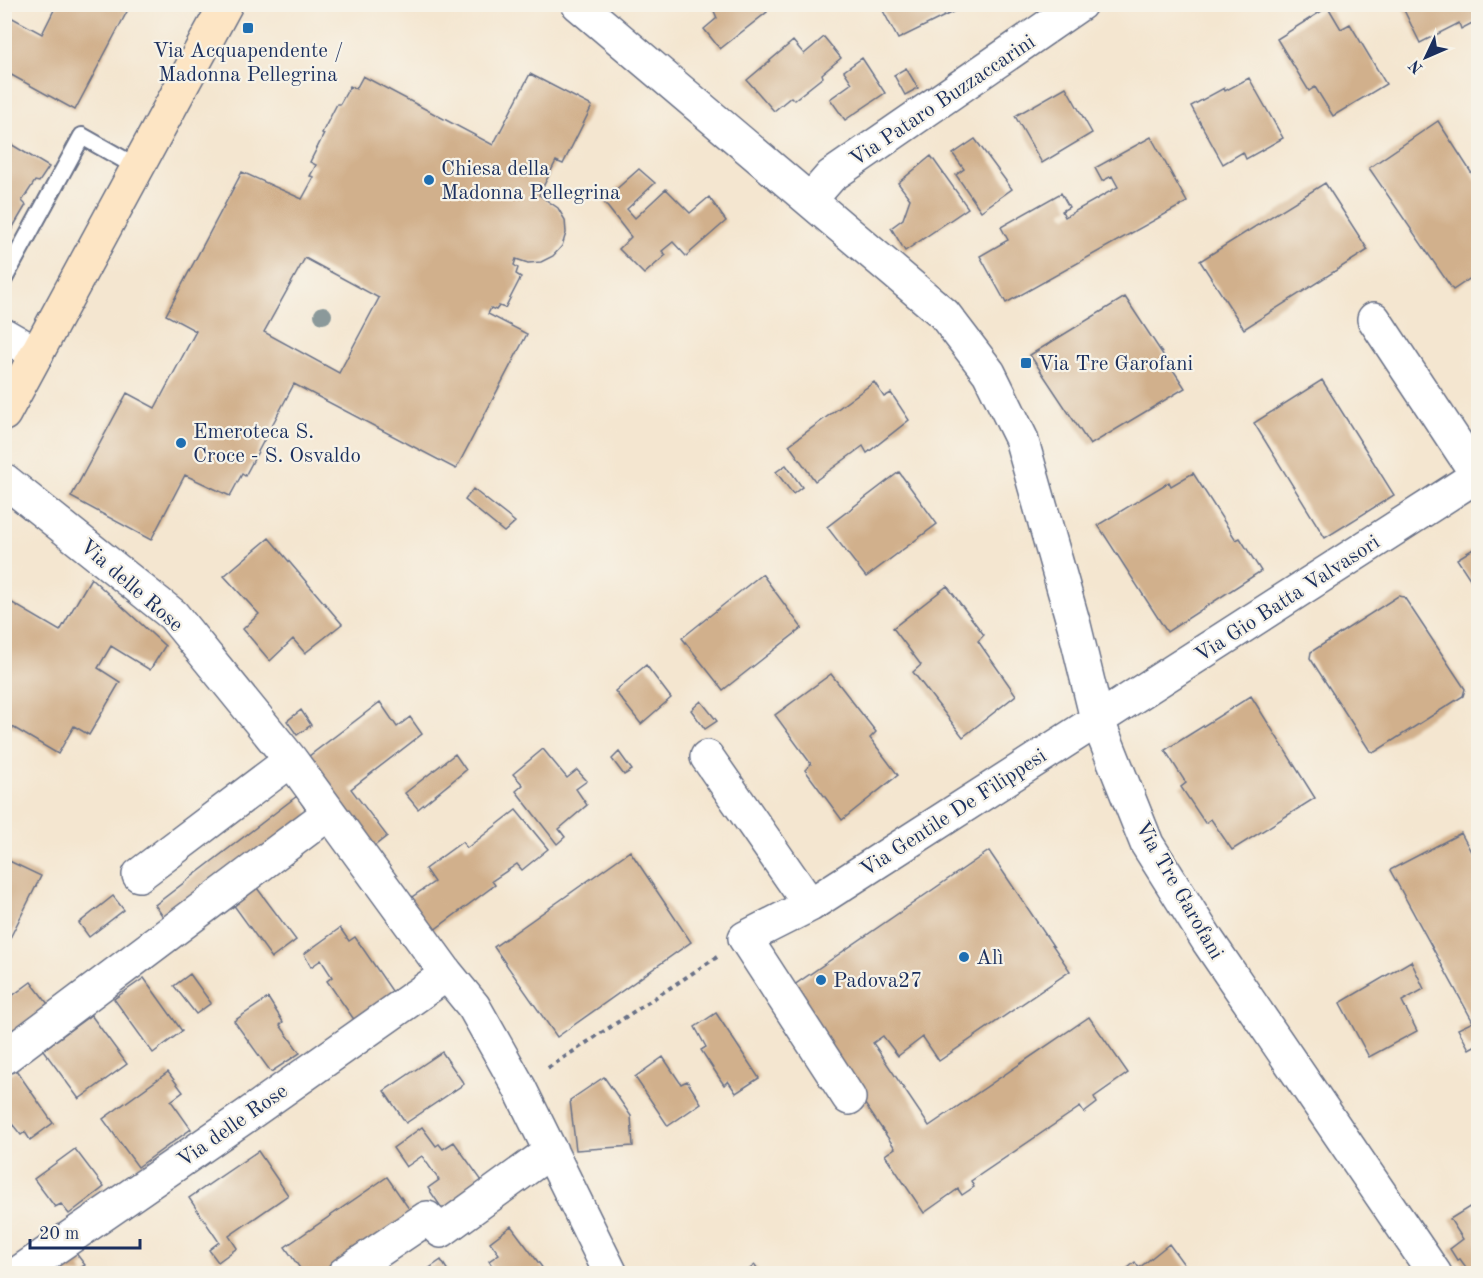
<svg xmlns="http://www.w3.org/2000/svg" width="1483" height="1278" viewBox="0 0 1483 1278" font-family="'Old Standard TT',serif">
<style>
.building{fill:#d1b08c;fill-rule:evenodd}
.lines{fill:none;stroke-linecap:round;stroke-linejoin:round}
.lane-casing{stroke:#676f86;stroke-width:20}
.street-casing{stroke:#676f86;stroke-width:36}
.secondary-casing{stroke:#676f86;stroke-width:36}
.path{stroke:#676f86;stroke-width:4;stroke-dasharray:4.5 4.5;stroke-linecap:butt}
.lane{stroke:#fff;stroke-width:16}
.street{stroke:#fff;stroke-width:33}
.secondary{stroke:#fde5c4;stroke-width:33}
.tree{fill:#8b999a}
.poi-dot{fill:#1f6fb2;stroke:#f7f3e8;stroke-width:2}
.labels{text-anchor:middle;stroke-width:4.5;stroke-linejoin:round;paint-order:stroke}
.poi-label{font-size:21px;fill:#1b2f5e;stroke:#f7f3e8;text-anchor:start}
.street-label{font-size:21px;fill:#1b2f5e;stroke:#f7f3e8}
</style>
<rect width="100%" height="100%" fill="#f7f3e8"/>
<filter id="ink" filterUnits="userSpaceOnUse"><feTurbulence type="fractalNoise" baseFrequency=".0167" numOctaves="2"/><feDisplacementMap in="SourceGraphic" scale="12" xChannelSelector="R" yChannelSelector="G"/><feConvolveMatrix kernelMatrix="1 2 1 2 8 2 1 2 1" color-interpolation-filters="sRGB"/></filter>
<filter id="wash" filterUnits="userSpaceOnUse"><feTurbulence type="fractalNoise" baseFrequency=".008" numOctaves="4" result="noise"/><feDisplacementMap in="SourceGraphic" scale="24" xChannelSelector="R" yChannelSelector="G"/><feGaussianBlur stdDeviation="1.35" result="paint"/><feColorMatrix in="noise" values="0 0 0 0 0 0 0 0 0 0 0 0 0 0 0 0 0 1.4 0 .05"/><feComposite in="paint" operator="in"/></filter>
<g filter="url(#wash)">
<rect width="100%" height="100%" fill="#f4e6d0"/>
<g id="blocks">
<path class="building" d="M57,4H131L75,110L4,71V20L7,15L42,34Z
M714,4H761L767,12L720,49L704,29L717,18L714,11Z
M1401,4H1478V20L1461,29L1459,23L1420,43Z
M880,5H967L898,39Z
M1328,7L1341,29L1350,24L1386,84L1333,116L1315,87L1309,91L1277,39Z
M824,37L841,58L822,74L823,77L794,100L791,97L774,111L747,80L793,41L804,54Z
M862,58L885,93L845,120L830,99L852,83L844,71Z
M906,68L918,88L905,95L894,75Z
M530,74L592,106L563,164L556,161L539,195L558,208L565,220L566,233L562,246L553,256L541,262L528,263L516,259L514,265L518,268L516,274L521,277L505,308L499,306L496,310L491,308L488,314L527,334L456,469L294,384L245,476L242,474L230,496L185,475L151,540L71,497L127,393L155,408L196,331L166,315L242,172L302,199L314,177L310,176L316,165L310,162L324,134L322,133L337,104H340L350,86L356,89L363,76L493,145ZM305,258L379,298L339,373L264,332Z
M1249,78L1283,138L1246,159L1243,152L1223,164L1191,106L1224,88L1225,91Z
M1066,87L1092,133L1042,163L1015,116Z
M1438,121L1478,183V273L1453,290L1369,168Z
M1151,137L1187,202L1006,303L980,256L1008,240L1001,227L1061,193L1069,207L1062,211L1065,217L1118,187L1112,176L1102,181L1095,168Z
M975,139L1012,189L981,211L956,175L964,169L953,154Z
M4,140L49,167L39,182L35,181L22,201L26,205L6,239L4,238Z
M931,156L968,208L905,251L891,228L903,219L910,199L898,183Z
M639,169L655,183L627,209L635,218L666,189L690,213L709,197L726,221L686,256L673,242L662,251L666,255L644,274L619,249L631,237L603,201Z
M1325,183L1368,250L1244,329L1200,261Z
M1125,297L1185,388L1090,445L1030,355Z
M1322,380L1394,495L1325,538L1254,423Z
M874,382L884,397L891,393L909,420L867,453L863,446L815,481L789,445Z
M786,465L802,487L793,494L776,472Z
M899,472L937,524L866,577L827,527Z
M1193,473L1236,540L1240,538L1261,571L1167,632L1098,525L1169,482L1171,486Z
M473,489L515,522L504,532L465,500Z
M269,538L342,624L305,653L293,639L270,661L243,629L259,614L224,576Z
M1478,546V591L1457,559Z
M762,574L802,628L723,690L682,638Z
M91,578L165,646L150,670L111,646L98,668L120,682L89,735L74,726L58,754L4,722V598L60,631Z
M947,586L984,635L978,641L1016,695L963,737L913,672L921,665L893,628Z
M1398,596L1404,597L1465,689L1463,696L1375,752L1370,751L1310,658L1311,652Z
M646,665L671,698L641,724L615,691Z
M831,674L876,732L870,738L898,775L842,820L805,770L811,764L775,715Z
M1251,696L1315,798L1232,850L1211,819L1205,823L1181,787L1186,783L1165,750Z
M701,701L717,721L705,729L691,710Z
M380,702L397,727L410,717L422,734L351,789L387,836L368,851L300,763Z
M301,710L311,725L297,735L287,721Z
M543,749L567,778L577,770L587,781L576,789L587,805L559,829L565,837L557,844L516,791L523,785L513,774Z
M619,752L632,770L624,775L612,759Z
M455,754L466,770L418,809L405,793Z
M297,796L312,820L170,927L155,905Z
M516,810L548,849L522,870L517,864L492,881L495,885L430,933L406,901L434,882L425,869L462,842L467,848Z
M1461,833L1478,865V1044L1469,1049L1458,1029L1473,1022L1390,870Z
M630,851L691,942L557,1037L494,947Z
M989,851L1070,971L939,1061L923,1037L898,1056L883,1036L873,1043L929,1126L1089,1017L1128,1073L1094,1097L1097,1103L1084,1113L1080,1107L971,1181L974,1187L962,1195L958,1189L924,1213L885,1155L895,1148L787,990Z
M5,859L41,876L5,948Z
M254,884L296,940L272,958L230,900Z
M113,896L124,910L89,937L79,923Z
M340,928L349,941L355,937L399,1001L360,1028L327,981L332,977L321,960L311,967L304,954Z
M1411,961L1424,989L1402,1001L1417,1031L1369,1057L1340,1003Z
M190,974L211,1003L196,1014L174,986Z
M144,978L182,1031L153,1053L114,999Z
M31,982L55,1013L4,1042V1002Z
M268,998L283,1022L280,1025L300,1053L271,1072L234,1021Z
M716,1013L759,1078L736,1093L728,1081L724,1085L701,1050L706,1047L695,1027Z
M91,1015L127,1064L79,1099L43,1050Z
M442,1052L464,1084L406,1123L384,1091Z
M663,1057L681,1084L687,1081L701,1103L668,1126L635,1077Z
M16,1070L53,1123L30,1140L25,1132L21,1135L4,1114V1107L6,1105L4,1103V1077Z
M168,1072L183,1092L171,1101L191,1129L138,1167L103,1119Z
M604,1077L631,1116L633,1146L576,1150L570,1100Z
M422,1127L436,1146L439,1144L443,1149L454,1142L490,1192L450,1220L428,1188L439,1180L422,1156L406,1167L393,1148Z
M75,1149L104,1187L69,1214L61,1204L55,1207L34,1179Z
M258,1151L288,1195L229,1236L237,1248L218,1262L209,1250L219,1242L189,1198Z
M387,1177L414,1216L329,1274H304L285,1247Z
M1471,1206L1478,1217V1263L1468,1270L1460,1259L1457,1260L1450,1249L1463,1239L1450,1219Z
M511,1226L541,1266L546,1274H513L510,1270L506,1274H497L489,1261L499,1254L490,1242Z
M1169,1244L1191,1274H1115L1120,1270L1122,1273L1135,1262L1139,1268Z
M75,1252L85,1265L80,1268L84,1274H53L50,1269Z
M441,1260L450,1274H421Z
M755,1265L761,1274H743Z"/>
</g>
</g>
<g filter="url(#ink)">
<use href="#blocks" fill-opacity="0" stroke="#676f86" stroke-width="1.5"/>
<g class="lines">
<defs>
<path id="lane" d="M4,279L82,136L137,167"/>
<path id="street" d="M578,4L944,314L989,373L1021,438L1074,625L1097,719L1147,844L1208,941L1435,1274
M811,199L831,176L1080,4
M1374,319L1478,476
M4,335L37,354
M4,480L173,615L291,760L447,974L474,1007L519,1087L611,1274
M707,757L810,905L1478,475
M139,875L291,760
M810,905L745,938L849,1098
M5,1057L329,813
M17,1274L246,1116L447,974
M344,1274L427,1218L441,1231L551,1151"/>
<path id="secondary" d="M4,414L226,4"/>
</defs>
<use href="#lane" class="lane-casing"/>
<use href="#street" class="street-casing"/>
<use href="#secondary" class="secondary-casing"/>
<path class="path" d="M548,1068L717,957"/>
<use href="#lane" class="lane"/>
<use href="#street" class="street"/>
<use href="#secondary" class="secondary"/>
</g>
<circle class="tree" cx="323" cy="315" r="9"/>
</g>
<g class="poi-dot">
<rect x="242" y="22" width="12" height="12" rx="3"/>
<circle cx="429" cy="180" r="6"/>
<rect x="1020" y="357" width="12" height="12" rx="3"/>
<circle cx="181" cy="443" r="6"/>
<circle cx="964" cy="957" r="6"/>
<circle cx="821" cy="980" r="6"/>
</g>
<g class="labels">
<g class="poi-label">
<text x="248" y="57" text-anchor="middle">Via Acquapendente /<tspan x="248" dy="24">Madonna Pellegrina</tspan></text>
<text x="441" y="175">Chiesa della<tspan x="441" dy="24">Madonna Pellegrina</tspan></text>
<text x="1038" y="370">Via Tre Garofani</text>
<text x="193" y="438">Emeroteca S.<tspan x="193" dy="24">Croce - S. Osvaldo</tspan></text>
<text x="976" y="964">Alì</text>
<text x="833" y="987">Padova27</text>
</g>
<g class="street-label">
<text transform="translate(942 100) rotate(-34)" y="7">Via Pataro Buzzaccarini</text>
<text transform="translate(132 585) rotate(41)" y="7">Via delle Rose</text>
<text transform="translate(1287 598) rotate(-33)" y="7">Via Gio Batta Valvasori</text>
<text transform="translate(953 812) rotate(-33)" y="7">Via Gentile De Filippesi</text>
<text transform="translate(1180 890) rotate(60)" y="7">Via Tre Garofani</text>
<text transform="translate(232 1125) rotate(-35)" y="7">Via delle Rose</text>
</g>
</g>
<rect width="1483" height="1278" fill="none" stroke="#f7f3e8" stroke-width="24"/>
<g transform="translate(1426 57) rotate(226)" stroke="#f7f3e8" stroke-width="4.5" paint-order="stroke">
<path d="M0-4.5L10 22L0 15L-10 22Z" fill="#1b2f5e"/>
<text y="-9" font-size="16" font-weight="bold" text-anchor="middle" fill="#1b2f5e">N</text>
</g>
<path d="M30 1239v9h110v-9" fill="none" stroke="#1b2f5e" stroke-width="3"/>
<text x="39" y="1239" font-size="18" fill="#1b2f5e" stroke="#f7f3e8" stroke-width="4.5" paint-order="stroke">20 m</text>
</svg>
